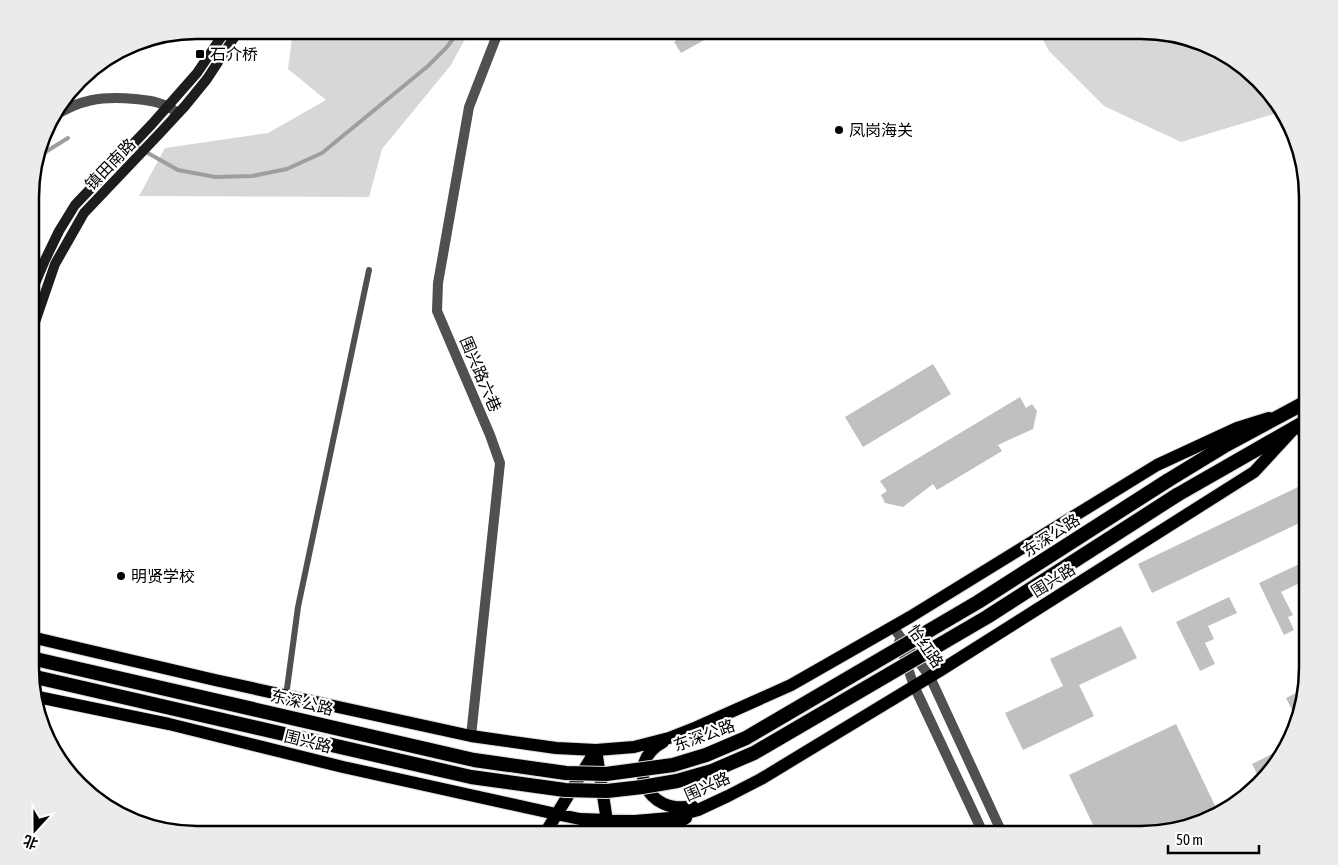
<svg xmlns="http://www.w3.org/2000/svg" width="1338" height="865" viewBox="0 0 1338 865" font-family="'Asap Condensed','Noto Sans SC',sans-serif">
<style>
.green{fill:#d7d7d7}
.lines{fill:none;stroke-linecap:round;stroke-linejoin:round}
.stream{stroke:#9e9e9e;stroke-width:4}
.building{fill:#c0c0c0}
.primary-casing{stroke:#dbdbdb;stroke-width:14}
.trunk-casing{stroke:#dbdbdb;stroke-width:16}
.service{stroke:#505050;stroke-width:6}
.minor{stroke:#505050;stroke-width:10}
.tertiary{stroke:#505050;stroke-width:10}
.secondary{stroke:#1d1d1d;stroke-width:10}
.primary{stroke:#000;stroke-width:12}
.trunk{stroke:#000;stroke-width:14}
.trunk-bridge-casing{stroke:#dbdbdb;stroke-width:16;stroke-linecap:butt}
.trunk-bridge{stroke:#000;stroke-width:14}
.poi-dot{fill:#000;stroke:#fff;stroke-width:2}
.labels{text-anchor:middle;stroke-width:4.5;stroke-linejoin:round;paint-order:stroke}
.poi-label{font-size:16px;fill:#000;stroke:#fff;text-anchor:start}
.street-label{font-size:16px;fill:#000;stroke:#fff}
.rim{fill:none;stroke:#000;stroke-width:2.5}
</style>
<rect width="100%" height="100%" fill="#fff"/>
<path class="green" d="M293,30H470L451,65L382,149L369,197L139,196L165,148L268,133L326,100L288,69Z
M1038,30H1142L1195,39L1234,58L1284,111L1181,142L1104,106L1049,51Z"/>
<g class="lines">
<path class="stream" d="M139,148L178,170L215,177L252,176L287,169L322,153L428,66L447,47L459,30
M34,165L47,151L68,138"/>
</g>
<path class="building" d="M677,30H722L681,53L674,42L681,37Z
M933,364L951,394L863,447L845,417Z
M1020,397L1026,408L1032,404L1037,411L1033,429L998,445L1002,451L937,490L933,484L903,507L885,503L881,495L887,491L880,481Z
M1298,487L1308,506V519L1152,593L1138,564Z
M1308,560V579L1281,592L1293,615L1288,617L1294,630L1284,635L1259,583Z
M1229,597L1237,613L1208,626L1214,639L1205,643L1215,664L1200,671L1176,622Z
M1121,626L1137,658L1079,685L1094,716L1023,750L1005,713L1063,686L1050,659Z
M1304,689L1295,716L1286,698Z
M1176,724L1219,814L1152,835H1098L1069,775Z
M1284,748L1280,761L1260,780L1252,764Z"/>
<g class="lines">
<defs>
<path id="primary" d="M31,637L215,680L471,736L556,748L596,750L634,747L669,738L697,727L791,685L910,617L1157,465L1237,428L1269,418
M33,696L169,724L343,767L556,814L580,819L635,821L670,818L698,810L728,796L761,779L941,670L1254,472L1291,432
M663,742C623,764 647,816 692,806
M596,750L607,821L606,835
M544,835L596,750
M655,835L686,818"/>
<path id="trunk" d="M1167,481L1226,445L1308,401
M1177,495L1308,420"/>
</defs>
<use href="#primary" class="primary-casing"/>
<use href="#trunk" class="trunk-casing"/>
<path class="service" d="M286,696L298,607L369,270"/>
<path class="minor" d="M51,118C79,99 102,96 135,99C153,101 163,102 178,113
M1298,425L1308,445
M471,736L500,463L490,435L437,311L438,283L469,107L499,30"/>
<path class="tertiary" d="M893,627L930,677L1003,835
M899,642L914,686L984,835"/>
<path class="secondary" d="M31,293L45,260L59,231L75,205L152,124L197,73L226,30
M31,334L55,264L84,213L160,133L185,106L207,79L239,30"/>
<use href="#primary" class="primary"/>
<use href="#trunk" class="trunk"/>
<defs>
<path id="trunk-bridge" d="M31,658L474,760L566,773L606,774L673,765L706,755L746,738L978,602L1167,481
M31,676L471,777L565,790L607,791L642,787L677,781L712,771L754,753L987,617L1177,495"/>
</defs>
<use href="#trunk-bridge" class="trunk-bridge-casing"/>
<use href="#trunk-bridge" class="trunk-bridge"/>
</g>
<g class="poi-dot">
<rect x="195" y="49" width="10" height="10" rx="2.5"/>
<circle cx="839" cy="130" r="5"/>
<circle cx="121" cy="576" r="5"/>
</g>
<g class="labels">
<g class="poi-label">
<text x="210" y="60">石介桥</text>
<text x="849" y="136">凤岗海关</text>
<text x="131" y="582">明贤学校</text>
</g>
<g class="street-label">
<text transform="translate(110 164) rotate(-46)" y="6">镇田南路</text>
<text transform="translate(481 374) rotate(67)" y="6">围兴路六巷</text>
<text transform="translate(1051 535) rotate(-33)" y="6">东深公路</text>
<text transform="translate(1053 580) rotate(-32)" y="6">围兴路</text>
<text transform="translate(926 646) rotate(55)" y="6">怡红路</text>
<text transform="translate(302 702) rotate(13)" y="6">东深公路</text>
<text transform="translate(704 735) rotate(-20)" y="6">东深公路</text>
<text transform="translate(308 741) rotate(14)" y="6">围兴路</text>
<text transform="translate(707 786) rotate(-24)" y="6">围兴路</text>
</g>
</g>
<path d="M0 0H1338V865H0ZM197 39H1141A158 158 0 0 1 1299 197V668A158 158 0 0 1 1141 826H197A158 158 0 0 1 39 668V197A158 158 0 0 1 197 39Z" fill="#ebebeb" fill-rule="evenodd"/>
<path class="rim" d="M197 39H1141A158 158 0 0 1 1299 197V668A158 158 0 0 1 1141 826H197A158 158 0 0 1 39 668V197A158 158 0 0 1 197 39Z"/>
<g transform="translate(35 830) rotate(201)" stroke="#ffffff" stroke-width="4" paint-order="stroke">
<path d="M0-4L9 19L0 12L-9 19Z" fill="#000000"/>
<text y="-8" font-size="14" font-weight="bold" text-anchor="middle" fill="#000000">北</text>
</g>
<path d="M1168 845v8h91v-8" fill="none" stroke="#000000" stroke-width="2.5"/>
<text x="1176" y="845" font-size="15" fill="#000000" stroke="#ffffff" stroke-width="4" paint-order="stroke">50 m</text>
</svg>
